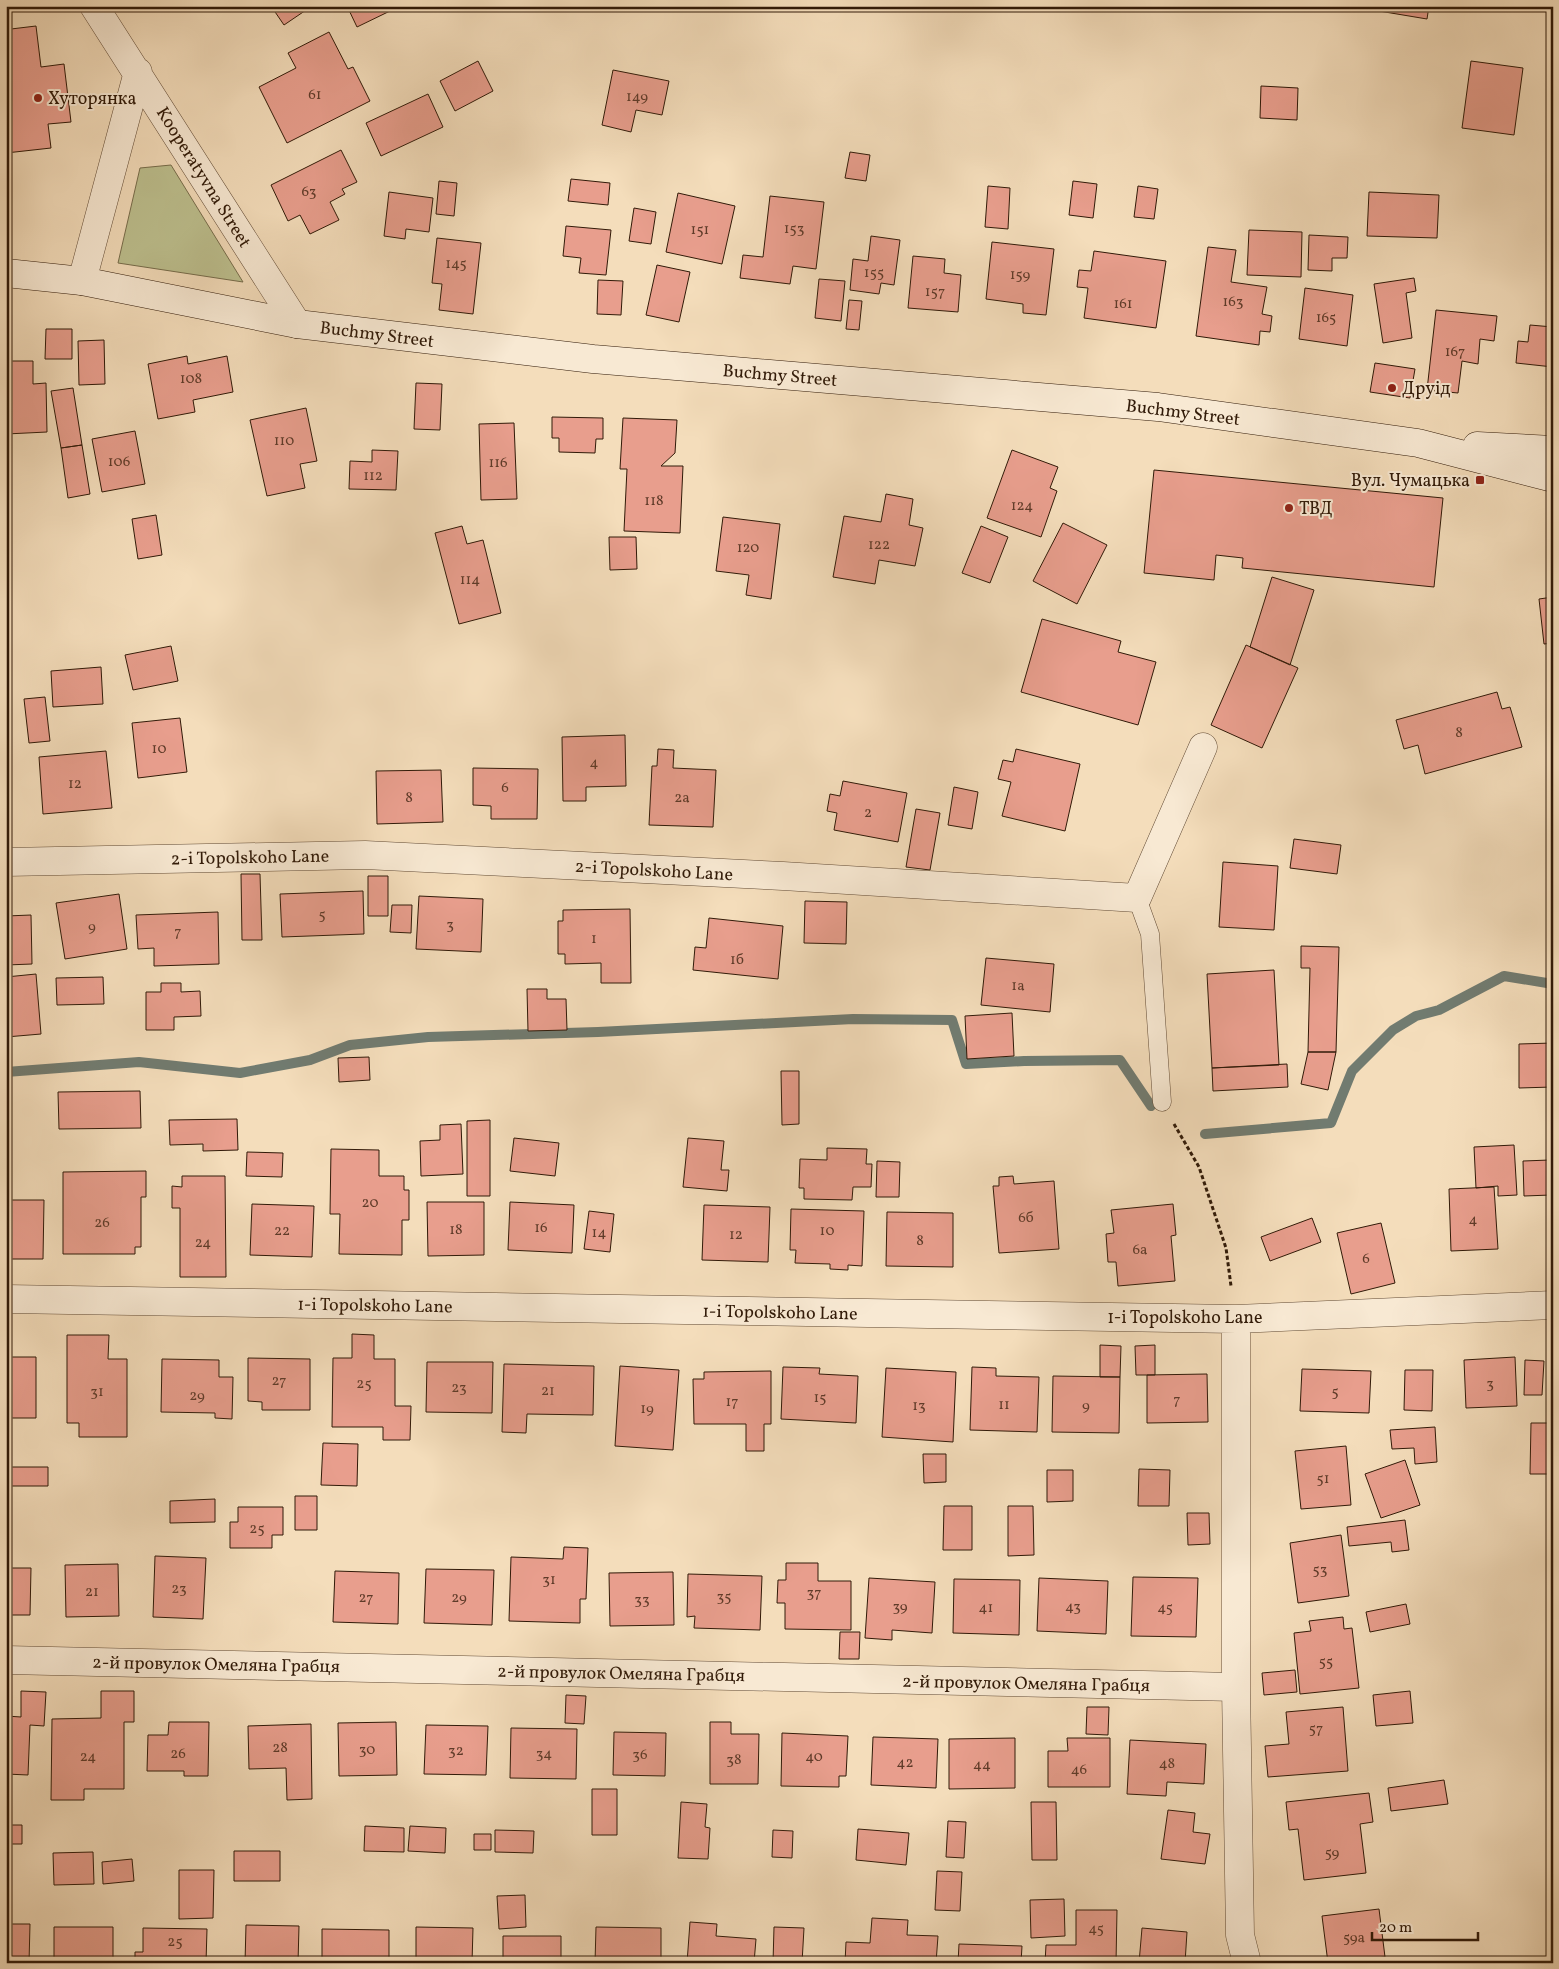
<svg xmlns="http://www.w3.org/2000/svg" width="1559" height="1969" viewBox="0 0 1559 1969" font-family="Vollkorn,serif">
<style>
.green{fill:#bdc08f;stroke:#776d4c}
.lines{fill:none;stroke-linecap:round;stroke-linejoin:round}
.stream{stroke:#717b70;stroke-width:10}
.building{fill:#e89e8d;stroke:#311a08}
.lane-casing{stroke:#624b35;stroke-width:19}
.street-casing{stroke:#624b35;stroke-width:29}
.secondary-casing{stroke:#311a08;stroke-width:29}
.path{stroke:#311a08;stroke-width:3;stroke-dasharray:4 2.5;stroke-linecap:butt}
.lane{stroke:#f8e9d3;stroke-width:18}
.street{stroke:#f8e9d3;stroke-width:28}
.secondary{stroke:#f8e9d3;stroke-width:28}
.poi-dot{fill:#8f2418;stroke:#f8e9d3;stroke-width:2}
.labels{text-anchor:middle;stroke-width:4;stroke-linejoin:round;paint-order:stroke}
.number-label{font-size:15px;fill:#5f3b29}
.poi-label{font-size:18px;fill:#311a08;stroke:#f8e9d3;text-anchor:start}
.street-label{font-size:18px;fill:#311a08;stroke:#f8e9d3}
</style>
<rect width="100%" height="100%" fill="#f4ddbb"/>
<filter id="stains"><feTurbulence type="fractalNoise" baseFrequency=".004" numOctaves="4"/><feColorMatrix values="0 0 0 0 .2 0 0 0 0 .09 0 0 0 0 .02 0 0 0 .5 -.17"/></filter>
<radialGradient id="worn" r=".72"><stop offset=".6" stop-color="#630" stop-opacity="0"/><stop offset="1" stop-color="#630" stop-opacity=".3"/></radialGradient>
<path class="green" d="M171,165L243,282L118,263L140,168Z"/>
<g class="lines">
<path class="stream" d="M6,1072L139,1062L240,1073L310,1060L350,1045L428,1037L598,1032L853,1019L952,1020L966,1064L1024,1061L1120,1060L1151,1106
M1205,1134L1331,1123L1352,1071L1393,1030L1416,1016L1439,1010L1504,976L1553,984"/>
</g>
<path class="building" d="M6,6L11,29L36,26L41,67L64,64L71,122L48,124L51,148L6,153Z
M271,6H312L284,25Z
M347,6H387L390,11L357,27Z
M1349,6H1429L1427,19Z
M329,32L348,69L353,67L370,101L287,143L259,87L296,68L288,53Z
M478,61L493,91L455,111L440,81Z
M1471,61L1523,68L1514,135L1462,128Z
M613,70L669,81L662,115L636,110L631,132L602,125Z
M1261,86L1298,88L1297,120L1260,118Z
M428,94L443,127L381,156L366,123Z
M341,150L357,182L342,189L345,194L330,202L339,220L310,234L300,215L288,221L271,185Z
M850,152L870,155L866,181L845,178Z
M571,179L610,183L608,205L568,201Z
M439,181L457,183L454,216L436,214Z
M1073,181L1097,184L1093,218L1069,215Z
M988,186L1010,188L1008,229L985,227Z
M1138,186L1158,189L1154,219L1134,217Z
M389,192L433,198L429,232L406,229L405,239L384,236Z
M1369,192L1439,195L1437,238L1367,236Z
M678,193L735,206L722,264L666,252Z
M770,196L824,202L816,269L793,266L790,284L740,278L743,255L763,257Z
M634,208L656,212L651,244L629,241Z
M566,226L611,230L606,275L579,273L581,258L563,256Z
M1249,230L1302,232L1301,277L1247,275Z
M1309,235L1348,237L1347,258H1332V271L1308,270Z
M871,236L900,240L894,285L881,283L879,294L850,290L853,259L868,261Z
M437,238L481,243L473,314L439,310L442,284L432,283Z
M992,242L1054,249L1046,315L1023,313V304L986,299Z
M1208,247L1236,250L1231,282L1267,287L1262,314L1272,316L1270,332L1260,331L1259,345L1196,336Z
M1094,251L1166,261L1156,328L1084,318L1088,288L1077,287L1079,270L1091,271Z
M913,256L945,259L944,273L961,275L958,312L908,308Z
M657,265L690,272L679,322L646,315Z
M1414,278L1416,291L1406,293L1412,338L1383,343L1374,284Z
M819,279L845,281L841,321L815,318Z
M598,280L623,281L621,315L597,314Z
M1305,288L1353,295L1347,346L1299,339Z
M849,300L862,301L859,330L846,329Z
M1436,310L1497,316L1494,341L1480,339L1478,364L1462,361L1458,393L1427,390Z
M1530,325L1553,327V367L1516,363L1518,341L1528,342Z
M46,329H72V359H45Z
M104,340L105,384L79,385L78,341Z
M187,356L188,364L227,356L233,392L193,400L195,412L158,419L148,364Z
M6,361H33V384L46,383L47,432L6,434Z
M1375,363L1415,369L1410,398L1370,392Z
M416,383L442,384L440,430L414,429Z
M73,388L82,445L61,448L51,391Z
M306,408L317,461L300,464L305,488L267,496L250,420Z
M552,417L603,418V439H596L595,453L559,452V438H552Z
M623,418L677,420L675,453L661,466H683L680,533L624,531L627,469H620Z
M514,423L517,499L481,500L479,424Z
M135,431L145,484L102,492L92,439Z
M82,445L90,494L68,498L61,448Z
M372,450L398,451L396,490L349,489L350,461L372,462Z
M1012,450L1058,467L1050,488L1057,491L1041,537L987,518Z
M1154,470L1443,498L1434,587L1242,568L1243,558L1216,555L1214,580L1144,573Z
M886,494L913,499L909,525L923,528L915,566L879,560L875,584L833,577L844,516L881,522Z
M156,515L162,555L138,559L132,519Z
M723,517L780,524L771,599L746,595L749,575L716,571Z
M1063,523L1107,545L1077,604L1033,581Z
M462,526L467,544L483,540L501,613L459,624L435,533Z
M981,526L1008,537L990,583L962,573Z
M609,537H636L637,569L610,570Z
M1272,577L1314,590L1290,665L1250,647Z
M1553,597V643L1544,644L1539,599Z
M1042,619L1121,641L1118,652L1156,662L1138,725L1021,692Z
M1246,645L1298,668L1262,748L1211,725Z
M171,646L178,681L133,690L125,655Z
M101,667L103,704L53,707L51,671Z
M1497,692L1502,709L1510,707L1522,747L1425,774L1418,745L1404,749L1396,720Z
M45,697L50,741L29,743L24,699Z
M180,718L187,772L138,778L132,723Z
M625,735L626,786L586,787V801H563L562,737Z
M658,749L674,750L673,768L716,770L713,827L649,825L652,766H657Z
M1016,749L1080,764L1065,831L1002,816L1011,782L998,779L1003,760L1013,762Z
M106,751L112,808L43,814L39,757Z
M473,768L538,769L537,819H491V806L473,805Z
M441,770L443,822L377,824L376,771Z
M843,781L907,793L898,842L834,830L837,813L827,811L830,794L840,796Z
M954,787L978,792L972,829L948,825Z
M916,809L940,813L930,870L906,867Z
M1294,839L1341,845L1337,874L1290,868Z
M1223,862L1278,866L1274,930L1219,927Z
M241,874H260L262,940H242Z
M368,876H388V916H368Z
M363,891L364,934L282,937L280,894Z
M119,894L127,949L65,959L56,903Z
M419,896L483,899L481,952L416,949Z
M805,901L847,902L846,944L804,943Z
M392,905H412L411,933L390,932Z
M630,909L631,983H601V963L565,964V954H558V921H563V910Z
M218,912L219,964L154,966V948L138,949L136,915Z
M31,915L32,964L6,965V916Z
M709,918L783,926L778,979L693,970L695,947L706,948Z
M1301,946L1339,947L1336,1052H1308L1310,968H1301Z
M986,958L1054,964L1050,1012L981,1005Z
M1274,970L1279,1065L1212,1068L1207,974Z
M36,974L41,1034L6,1037V977Z
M103,977L104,1004L57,1005L56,978Z
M161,983H181V992L200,991L201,1016L174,1017V1030H146V992H161Z
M527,989H547V999H566L567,1030L528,1031Z
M1012,1013L1014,1056L967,1059L965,1016Z
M1553,1043V1087L1519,1088V1044Z
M1308,1052H1336L1328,1090L1301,1084Z
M369,1057L370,1080L339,1082L338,1058Z
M1287,1064L1288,1087L1213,1091L1212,1068Z
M781,1071H799V1124L782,1125Z
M140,1091L141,1128L59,1129L58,1092Z
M237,1119L238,1150L203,1151V1144L170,1145L169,1120Z
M490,1120V1196H467V1121Z
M461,1124L463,1174L421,1176L420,1141L440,1140V1125Z
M514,1138L559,1143L555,1176L510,1171Z
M688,1138L724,1141L721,1170H729L727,1191L683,1187Z
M1514,1145L1517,1195L1498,1196V1186L1476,1188L1474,1147Z
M827,1148L867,1149L866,1164H872L871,1187H853L852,1200L804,1199V1188H799L800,1159L827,1160Z
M331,1149L379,1150V1176H404V1190H409V1220H402V1255L339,1254L340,1214H330Z
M247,1152L283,1153L282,1177L246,1176Z
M1550,1160L1551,1195L1524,1196L1523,1161Z
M877,1161L900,1162L899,1197H876Z
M146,1171V1197H141V1247H135V1254H63V1172Z
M182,1176H225L226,1277H180V1208H172V1186L182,1187Z
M1013,1176L1014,1184L1054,1181L1059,1249L999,1253L993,1186H999V1177Z
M1494,1187L1498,1249L1451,1251L1449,1189Z
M6,1200H44L43,1259H6Z
M427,1202H484V1255L428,1256Z
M510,1202L574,1205L572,1253L508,1250Z
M252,1204L314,1206L312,1257L250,1255Z
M1173,1204L1176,1235L1171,1236L1175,1281L1118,1286L1116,1262H1108L1106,1234L1114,1233L1111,1210Z
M704,1205L770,1207L768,1262L702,1260Z
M791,1209L864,1211L862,1266L848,1265V1270L830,1269V1264L795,1263L796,1250H790Z
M589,1211L614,1214L610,1252L584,1249Z
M887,1212L953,1213V1267L886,1266Z
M1312,1218L1321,1242L1270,1261L1261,1237Z
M1381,1223L1395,1283L1351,1294L1337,1233Z
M352,1334L374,1335V1359H395V1406H411L410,1440H383V1427H332L333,1358H352Z
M67,1335H109L108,1359H127V1437H79V1423H67Z
M1100,1345L1121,1346L1120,1377H1100Z
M1155,1345V1375H1136L1135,1346Z
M6,1357H36V1418H6Z
M1515,1357L1517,1406L1466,1408L1464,1360Z
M248,1358L310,1359V1410H262V1402L248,1401Z
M162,1359L219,1360V1377H233L232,1419L215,1418V1413L161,1412Z
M1525,1360L1544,1361L1542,1395H1524Z
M427,1362H493L492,1413L426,1412Z
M504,1364L594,1366L593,1415L527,1414L526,1433L502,1432Z
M620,1366L679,1370L673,1450L615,1446Z
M783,1367L820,1368L819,1374L858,1376L856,1423L781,1419Z
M972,1367L996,1368V1376L1039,1377L1037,1432L970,1430Z
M886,1368L956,1372L953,1442L882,1437Z
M1302,1369L1371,1371L1369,1413L1300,1411Z
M1405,1370H1433L1432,1411L1404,1410Z
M771,1371V1424H764V1451H746V1424H694L693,1379H704V1372Z
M1207,1374L1208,1422L1147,1423V1375Z
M1053,1376L1120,1377L1119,1433L1052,1432Z
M1531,1423H1550V1474H1530Z
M1435,1427L1437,1462L1415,1464L1414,1448L1392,1449L1390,1430Z
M323,1443L358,1444L357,1486L321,1485Z
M1346,1446L1351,1505L1301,1509L1295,1451Z
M923,1454H946V1482L924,1483Z
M1405,1460L1420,1505L1381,1518L1365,1474Z
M6,1467H48V1486H6Z
M1139,1469L1170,1470L1169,1506H1138Z
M1047,1470H1073V1501L1047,1502Z
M295,1496H317V1530H295Z
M215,1499V1522L170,1523V1501Z
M944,1506H972V1550H943Z
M1008,1506H1033L1034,1555L1008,1556Z
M238,1507H283V1535H272V1548H230V1522H238Z
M1187,1513H1209L1210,1544L1188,1545Z
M1405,1520L1409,1550L1392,1552L1391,1542L1349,1546L1347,1527Z
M1341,1535L1349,1596L1298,1603L1290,1543Z
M564,1547L588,1548L586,1599H580V1623L509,1621L511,1557L563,1559Z
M155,1556L206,1558L203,1619L153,1617Z
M786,1563H818V1581H851V1630L785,1629V1603H777L778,1580H786Z
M118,1564L119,1616L66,1617L65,1565Z
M6,1568H31L30,1615H6Z
M426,1569L494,1570L492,1625L424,1623Z
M335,1571L399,1573L398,1624L333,1622Z
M673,1572L674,1625L610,1626L609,1573Z
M688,1574L762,1576L760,1630L694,1628L695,1616L687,1617Z
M1133,1577L1198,1578L1196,1637L1131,1636Z
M869,1578L935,1582L932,1633L892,1630V1640L865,1638Z
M1039,1578L1108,1581L1106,1634L1037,1631Z
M954,1579L1020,1580L1019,1635L953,1633Z
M1406,1604L1410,1624L1370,1632L1366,1612Z
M1343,1617L1344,1629L1352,1628L1359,1688L1300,1694L1294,1633L1311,1631L1309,1621Z
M840,1632H860L859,1659H839Z
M1295,1670L1297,1692L1264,1695L1262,1673Z
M21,1691L46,1692L44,1726L30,1725L28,1775L6,1774V1716L21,1717Z
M101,1691H134V1722H124V1789H84V1800H51L52,1719L101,1718Z
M1410,1691L1413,1723L1376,1726L1373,1695Z
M566,1695L586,1696L584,1724L565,1723Z
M1087,1707H1109L1108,1735L1086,1734Z
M1343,1707L1348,1771L1268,1777L1265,1746L1289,1744L1286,1712Z
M169,1722H209L208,1776H184V1771H147L148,1735H168Z
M396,1722L397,1775L339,1776L338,1723Z
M710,1722H731V1734H759L758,1784H710Z
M311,1724L312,1799L287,1800L286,1768L249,1769L248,1726Z
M426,1725L488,1726L486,1775L424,1774Z
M511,1728L577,1729L576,1779L510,1778Z
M614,1732L666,1733L665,1776L613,1775Z
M782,1733L848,1736L846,1776H839V1787L781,1786Z
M873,1737L938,1739L936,1788L871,1785Z
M1015,1738V1788L949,1789V1739Z
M1067,1738H1110V1787H1048V1751H1068Z
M1130,1740L1206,1744L1204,1784L1167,1782L1166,1796L1127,1794Z
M1444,1780L1448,1804L1391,1811L1388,1788Z
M592,1789H617V1835H592Z
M1369,1793L1373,1822L1360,1824L1366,1873L1304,1880L1298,1829L1289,1830L1286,1802Z
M681,1802L707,1804L705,1827L710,1828L708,1859L678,1858Z
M1031,1802H1056L1057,1860H1032Z
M1168,1810L1195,1813L1193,1832L1210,1834L1205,1864L1161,1859Z
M948,1821L966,1822L964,1858L946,1857Z
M6,1825H22V1844H6Z
M365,1826L404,1828V1852L364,1851Z
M410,1826L446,1828L445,1853L408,1851Z
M858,1829L909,1833L906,1865L856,1860Z
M495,1830L534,1831L533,1853L495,1852Z
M773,1830L793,1831L792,1858L772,1857Z
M474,1834H491V1850H474Z
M234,1851H280V1881H234Z
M93,1852L94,1884L54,1885L53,1853Z
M132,1859L134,1881L103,1884L102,1862Z
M179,1870H214L213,1918L179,1919Z
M937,1871L962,1872L960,1911L935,1910Z
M525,1895L526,1927L499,1929L497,1896Z
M1064,1899L1065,1936L1031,1938L1030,1900Z
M1379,1909L1385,1957L1328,1963L1322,1916Z
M1076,1910H1117L1116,1963H1045L1046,1945H1076Z
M872,1918L908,1920L907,1935L938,1936L936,1963H845L846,1942L870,1943Z
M690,1922L717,1924L716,1936L756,1939L754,1963H687Z
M6,1924H30L29,1963H6Z
M246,1925L299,1926L298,1963H245Z
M54,1927H113V1963H54Z
M416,1927L473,1928L472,1963H416Z
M596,1927L661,1928V1963H595Z
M774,1927L804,1928L802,1963H773Z
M143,1928L207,1929L206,1963H135V1952H143Z
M1142,1928L1187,1932L1185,1963H1139Z
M322,1929L389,1930V1963H322Z
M503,1936H561V1963H503Z
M959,1944L1022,1946L1021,1963H958Z"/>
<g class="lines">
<defs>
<path id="lane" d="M1137,898L1150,934L1162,1102"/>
<path id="street" d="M94,6L297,324
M82,281L138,72
M6,862L365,855L783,876L1137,898L1203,747
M6,1299L1236,1319L1553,1305
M1236,1319V1687L1240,1935L1247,1963
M6,1660L1236,1687"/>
<path id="secondary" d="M6,273L82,281L297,324L593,359L1158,407L1418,443L1553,478
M1477,446L1553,450"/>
</defs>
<use href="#lane" class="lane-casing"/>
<use href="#street" class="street-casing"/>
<use href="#secondary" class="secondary-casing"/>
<path class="path" d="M1174,1124L1199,1167L1226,1248L1231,1286"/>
<use href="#lane" class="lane"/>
<use href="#street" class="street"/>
<use href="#secondary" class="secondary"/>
</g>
<g class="poi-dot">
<circle cx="38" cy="98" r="5"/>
<circle cx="1392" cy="388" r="5"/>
<rect x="1475" y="475" width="10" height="10" rx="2.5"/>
<circle cx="1289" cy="508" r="5"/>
</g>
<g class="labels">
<g class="number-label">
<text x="315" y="99">61</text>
<text x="637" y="101">149</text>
<text x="309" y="196">63</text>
<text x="794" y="233">153</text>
<text x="700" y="234">151</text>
<text x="456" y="268">145</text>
<text x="874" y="277">155</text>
<text x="1020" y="279">159</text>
<text x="935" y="296">157</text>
<text x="1233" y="306">163</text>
<text x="1123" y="308">161</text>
<text x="1326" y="322">165</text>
<text x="1455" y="356">167</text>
<text x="191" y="383">108</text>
<text x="284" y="445">110</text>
<text x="119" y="466">106</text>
<text x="498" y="467">116</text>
<text x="373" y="480">112</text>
<text x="654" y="505">118</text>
<text x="1022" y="510">124</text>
<text x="879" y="549">122</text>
<text x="748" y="552">120</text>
<text x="470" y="584">114</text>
<text x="1459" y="737">8</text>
<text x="159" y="753">10</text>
<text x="594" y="767">4</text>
<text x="75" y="788">12</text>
<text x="505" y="792">6</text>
<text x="409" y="802">8</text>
<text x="682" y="802">2а</text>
<text x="868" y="817">2</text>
<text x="322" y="919">5</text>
<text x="450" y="929">3</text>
<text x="92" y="931">9</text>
<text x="178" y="936">7</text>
<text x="594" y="943">1</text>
<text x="737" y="964">1б</text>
<text x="1018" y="990">1а</text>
<text x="370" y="1207">20</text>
<text x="1026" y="1222">6б</text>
<text x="1473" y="1224">4</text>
<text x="102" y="1227">26</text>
<text x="541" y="1232">16</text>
<text x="456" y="1234">18</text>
<text x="282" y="1235">22</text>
<text x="827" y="1235">10</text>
<text x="599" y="1237">14</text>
<text x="736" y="1239">12</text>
<text x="920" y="1245">8</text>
<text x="203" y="1247">24</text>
<text x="1140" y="1254">6а</text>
<text x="1366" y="1263">6</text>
<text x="279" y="1385">27</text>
<text x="364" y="1388">25</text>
<text x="1490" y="1388">3</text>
<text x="459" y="1392">23</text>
<text x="548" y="1395">21</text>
<text x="97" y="1396">31</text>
<text x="1335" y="1396">5</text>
<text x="197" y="1400">29</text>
<text x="820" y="1402">15</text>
<text x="1177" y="1404">7</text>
<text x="732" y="1406">17</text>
<text x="1004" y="1409">11</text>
<text x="919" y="1410">13</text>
<text x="1086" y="1410">9</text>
<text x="647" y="1413">19</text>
<text x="1323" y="1483">51</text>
<text x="257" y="1533">25</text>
<text x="1320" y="1574">53</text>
<text x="549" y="1584">31</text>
<text x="179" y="1593">23</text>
<text x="92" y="1596">21</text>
<text x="814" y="1597">37</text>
<text x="724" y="1601">35</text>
<text x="366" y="1602">27</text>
<text x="459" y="1602">29</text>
<text x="642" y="1604">33</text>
<text x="900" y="1611">39</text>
<text x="1073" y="1611">43</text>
<text x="986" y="1612">41</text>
<text x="1165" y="1612">45</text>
<text x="1326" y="1666">55</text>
<text x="1316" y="1733">57</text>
<text x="280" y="1752">28</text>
<text x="367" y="1754">30</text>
<text x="456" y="1755">32</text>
<text x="178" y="1758">26</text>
<text x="544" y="1758">34</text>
<text x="640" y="1759">36</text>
<text x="88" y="1761">24</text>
<text x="814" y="1761">40</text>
<text x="734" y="1764">38</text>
<text x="905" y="1767">42</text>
<text x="1167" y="1768">48</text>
<text x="982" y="1769">44</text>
<text x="1079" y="1774">46</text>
<text x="1332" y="1857">59</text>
<text x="1096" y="1933">45</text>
<text x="1354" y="1942">59а</text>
<text x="175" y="1946">25</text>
</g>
<g class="poi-label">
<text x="48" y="104">Хуторянка</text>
<text x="1402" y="394">Друід</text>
<text x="1470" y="486" text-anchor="end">Вул. Чумацька</text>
<text x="1299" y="514">ТВД</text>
</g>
<g class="street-label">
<text transform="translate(204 177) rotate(58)" y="6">Kooperatyvna Street</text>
<text transform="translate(377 334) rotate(7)" y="6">Buchmy Street</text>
<text transform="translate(780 375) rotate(5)" y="6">Buchmy Street</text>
<text transform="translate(1183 412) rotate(7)" y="6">Buchmy Street</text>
<text transform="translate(250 857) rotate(-1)" y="6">2-i Topolskoho Lane</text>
<text transform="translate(654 870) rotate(3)" y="6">2-i Topolskoho Lane</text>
<text transform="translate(375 1305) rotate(1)" y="6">1-i Topolskoho Lane</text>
<text transform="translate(780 1312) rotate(1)" y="6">1-i Topolskoho Lane</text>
<text x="1185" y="1323">1-i Topolskoho Lane</text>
<text transform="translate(216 1664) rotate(1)" y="6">2-й провулок Омеляна Грабця</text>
<text transform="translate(621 1673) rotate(1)" y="6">2-й провулок Омеляна Грабця</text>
<text transform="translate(1026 1683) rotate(1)" y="6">2-й провулок Омеляна Грабця</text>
</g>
</g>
<rect width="1559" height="1969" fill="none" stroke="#f4ddbb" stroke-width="25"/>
<rect x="8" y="8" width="1544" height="1954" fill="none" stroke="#311a08" stroke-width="2.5"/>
<rect x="12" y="12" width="1534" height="1944" fill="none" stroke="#311a08"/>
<path d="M1372 1932v8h106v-8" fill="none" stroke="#311a08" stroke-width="2.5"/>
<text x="1379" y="1932" font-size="15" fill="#311a08" stroke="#f8e9d3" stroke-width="4" paint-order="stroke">20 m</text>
<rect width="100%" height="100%" filter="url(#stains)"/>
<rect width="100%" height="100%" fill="url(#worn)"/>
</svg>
